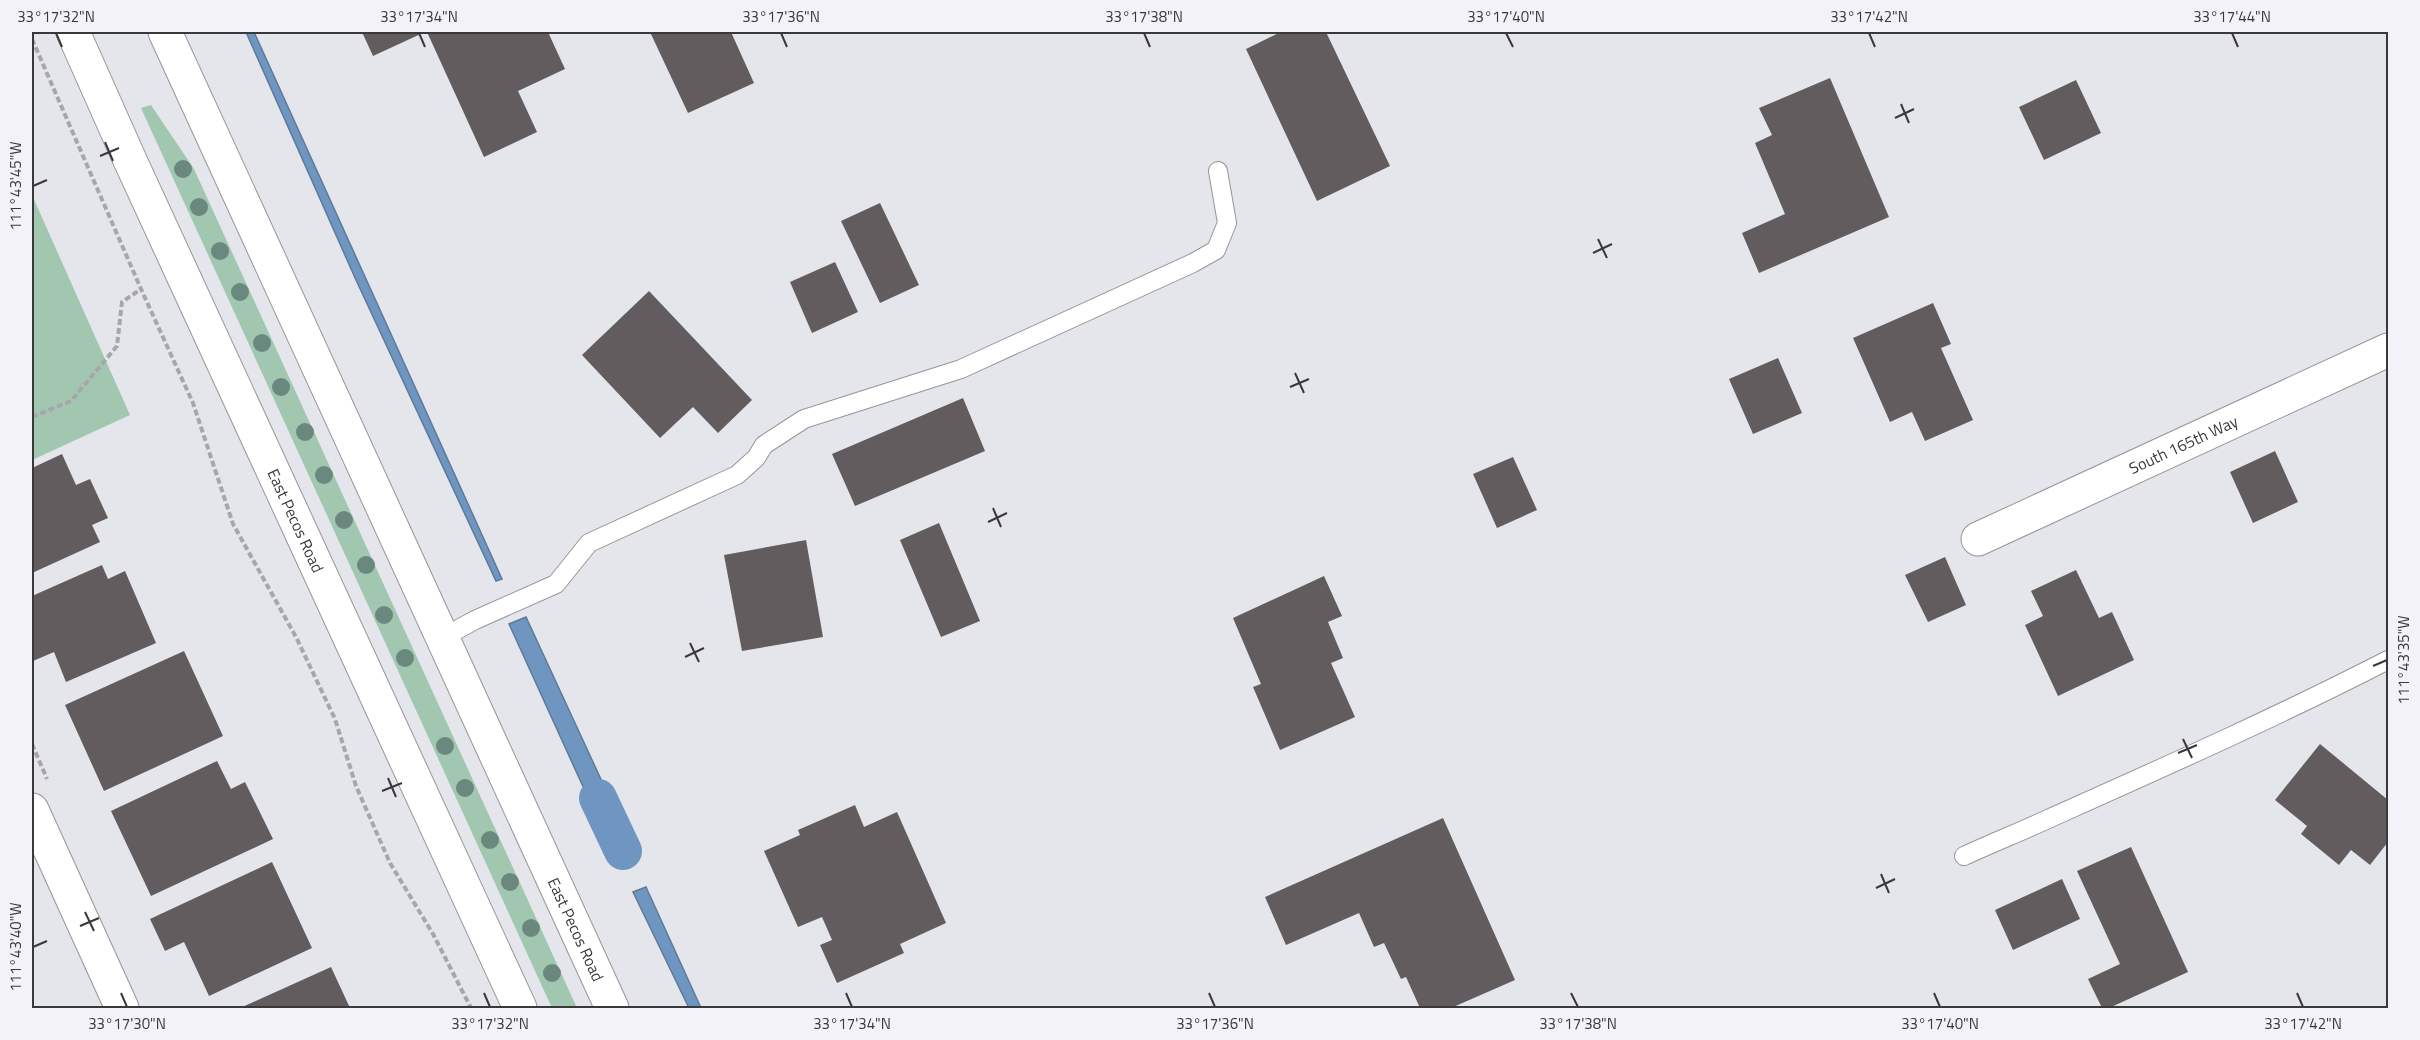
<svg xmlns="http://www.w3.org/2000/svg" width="2420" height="1040" viewBox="0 0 2420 1040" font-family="'Titillium Web',sans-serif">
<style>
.green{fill:#a1c7b1}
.water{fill:#6e96c1;stroke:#5e7a99;stroke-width:1.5}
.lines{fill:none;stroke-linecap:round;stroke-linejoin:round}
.canal{stroke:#6e96c1;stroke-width:38}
.building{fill:#625c5f}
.lane-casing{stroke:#95959b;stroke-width:20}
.street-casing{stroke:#95959b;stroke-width:35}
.secondary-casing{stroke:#95959b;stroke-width:35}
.path{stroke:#a6a6ab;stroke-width:4;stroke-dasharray:6 3;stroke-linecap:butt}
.lane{stroke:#fff;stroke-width:18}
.street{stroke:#fff;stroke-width:33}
.secondary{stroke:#fff;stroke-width:33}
.tree{fill:#6b887f}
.ticks{fill:none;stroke:#39393c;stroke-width:2}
.labels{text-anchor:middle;stroke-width:6;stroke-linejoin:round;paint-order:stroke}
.street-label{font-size:16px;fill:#39393c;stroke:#f3f2f9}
.neatline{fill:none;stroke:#39393c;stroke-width:2}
.ticks-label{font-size:15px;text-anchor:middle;fill:#39393c}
</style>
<rect width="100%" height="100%" fill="#e5e5ec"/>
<path class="green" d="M151,105L194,169L577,1008H552L141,108Z
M32,195L130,415L32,460Z"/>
<path class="water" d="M246,32H254L502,579L496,581L356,280Z
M526,617L629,840L611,848L509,624Z
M646,887L701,1008H689L633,892Z"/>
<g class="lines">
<path class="canal" d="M598,798L623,851"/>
</g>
<path class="building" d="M362,32H425L373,56Z
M427,32H548L565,69L518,91L537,132L484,157Z
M650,32H731L754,83L688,113Z
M1281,32H1326L1390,166L1317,201L1246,49Z
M1830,78L1889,217L1759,273L1742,233L1785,214L1755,143L1772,135L1759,108Z
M2076,80L2101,133L2044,160L2019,107Z
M880,203L919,285L880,303L841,221Z
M835,262L858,312L812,333L790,282Z
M649,291L752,400L718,433L693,407L660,438L582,355Z
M1933,303L1951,344L1941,348L1973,420L1925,441L1912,412L1890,422L1853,338Z
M1778,358L1802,413L1753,434L1729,379Z
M963,398L985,451L855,506L832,454Z
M2275,451L2298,502L2253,523L2230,472Z
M62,454L76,485L90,479L108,518L92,525L100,542L32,573V468Z
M1513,457L1537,510L1497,528L1473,474Z
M939,523L980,621L941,637L900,540Z
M806,540L823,637L742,651L724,555Z
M1945,557L1966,605L1928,622L1905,575Z
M102,565L108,579L125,571L156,643L66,682L54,652L33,661L32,658V596Z
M2076,570L2099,618L2112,612L2134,660L2058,696L2025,625L2043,616L2031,591Z
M1324,576L1342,616L1328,622L1343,658L1331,663L1355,717L1280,750L1253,687L1261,684L1233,618Z
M184,651L223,736L104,791L65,705Z
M2320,744L2388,800V842L2370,865L2351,850L2339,865L2301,834L2307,826L2275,800Z
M217,761L231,789L245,782L273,839L151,896L111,811Z
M855,805L864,827L897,812L946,923L900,944L904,953L837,983L820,945L832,940L822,917L798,927L764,851L800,835L798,830Z
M1443,818L1515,980L1451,1008H1420L1406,977L1401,979L1384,943L1374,947L1359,913L1286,945L1265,897Z
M2131,847L2188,972L2109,1008H2102L2088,979L2120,964L2077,871Z
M272,862L312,948L209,996L184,942L165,951L150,919Z
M2062,879L2080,919L2013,950L1995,910Z
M331,967L350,1008H240Z"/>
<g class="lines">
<defs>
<path id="lane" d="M442,638L475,620L556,584L589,543L737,475L756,458L764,445L804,419L961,369L1193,263L1216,250L1227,223L1218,171
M1964,856C1992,843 2020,832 2048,819C2162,768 2277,717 2388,660"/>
<g id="street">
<path id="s1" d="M1978,539L2388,350"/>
<path d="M32,810L122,1008"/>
</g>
<g id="secondary">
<path id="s2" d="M73,32L129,158L520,1008"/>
<path id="s3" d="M165,32L612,1008"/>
</g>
</defs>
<use href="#lane" class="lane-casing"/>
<use href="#street" class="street-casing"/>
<use href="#secondary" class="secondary-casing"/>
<path class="path" d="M32,39L141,289L193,403L233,524L296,637L335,719L356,786L390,863L433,934L471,1008
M32,417L71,401L117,346L122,302L141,289
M32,744L47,779"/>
<use href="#lane" class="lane"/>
<use href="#street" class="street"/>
<use href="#secondary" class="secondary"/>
</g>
<g class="tree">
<circle cx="183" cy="169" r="9"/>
<circle cx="199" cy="207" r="9"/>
<circle cx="220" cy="251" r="9"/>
<circle cx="240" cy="292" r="9"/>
<circle cx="262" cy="343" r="9"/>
<circle cx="281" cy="387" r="9"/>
<circle cx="305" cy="432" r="9"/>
<circle cx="324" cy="475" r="9"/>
<circle cx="344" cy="520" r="9"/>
<circle cx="366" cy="565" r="9"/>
<circle cx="384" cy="615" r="9"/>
<circle cx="405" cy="658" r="9"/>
<circle cx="445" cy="746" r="9"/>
<circle cx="465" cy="788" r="9"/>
<circle cx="490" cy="840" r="9"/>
<circle cx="510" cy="882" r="9"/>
<circle cx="531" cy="928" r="9"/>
<circle cx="552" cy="973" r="9"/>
</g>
<path class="ticks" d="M56,33L62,47M419,33L425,47M781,33L787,47M1144,33L1150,47M1506,33L1513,47M1869,33L1875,47M2232,33L2238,47M1901,104L1909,123M1895,118L1914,109M105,142L113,161M100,156L119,148M33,186L47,180M1598,239L1607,258M1593,253L1612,244M1295,373L1304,393M1290,387L1309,379M993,508L1001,527M988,522L1007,513M690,643L699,662M685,657L704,648M2373,666L2387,660M2183,739L2192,758M2178,753L2197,745M388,778L396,797M382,791L402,783M1881,874L1889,893M1876,888L1895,879M85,912L94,931M80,926L99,918M33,947L47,941M121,993L127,1007M484,993L490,1007M846,993L852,1007M1209,993L1215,1007M1571,993L1578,1007M1934,993L1940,1007M2297,993L2303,1007"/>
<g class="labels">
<g class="street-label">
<text dy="6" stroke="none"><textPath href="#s1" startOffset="226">South 165th Way</textPath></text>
<text dy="6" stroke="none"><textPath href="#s2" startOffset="537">East Pecos Road</textPath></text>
<text dy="6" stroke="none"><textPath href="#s3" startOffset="987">East Pecos Road</textPath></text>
</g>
</g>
<rect width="2420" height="1040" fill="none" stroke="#f3f2f9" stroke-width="66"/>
<rect x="33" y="33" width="2354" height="974" class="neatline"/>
<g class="ticks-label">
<text x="56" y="22">33°17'32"N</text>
<text x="419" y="22">33°17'34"N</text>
<text x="781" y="22">33°17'36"N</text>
<text x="1144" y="22">33°17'38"N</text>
<text x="1506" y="22">33°17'40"N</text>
<text x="1869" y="22">33°17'42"N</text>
<text x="2232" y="22">33°17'44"N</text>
<text transform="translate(16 186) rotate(-90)" y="5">111°43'45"W</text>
<text transform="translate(2404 660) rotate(-90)" y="5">111°43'35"W</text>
<text transform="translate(16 947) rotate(-90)" y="5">111°43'40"W</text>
<text x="127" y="1029">33°17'30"N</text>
<text x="490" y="1029">33°17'32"N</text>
<text x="852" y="1029">33°17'34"N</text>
<text x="1215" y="1029">33°17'36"N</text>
<text x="1578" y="1029">33°17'38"N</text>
<text x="1940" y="1029">33°17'40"N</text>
<text x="2303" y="1029">33°17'42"N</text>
</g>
</svg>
